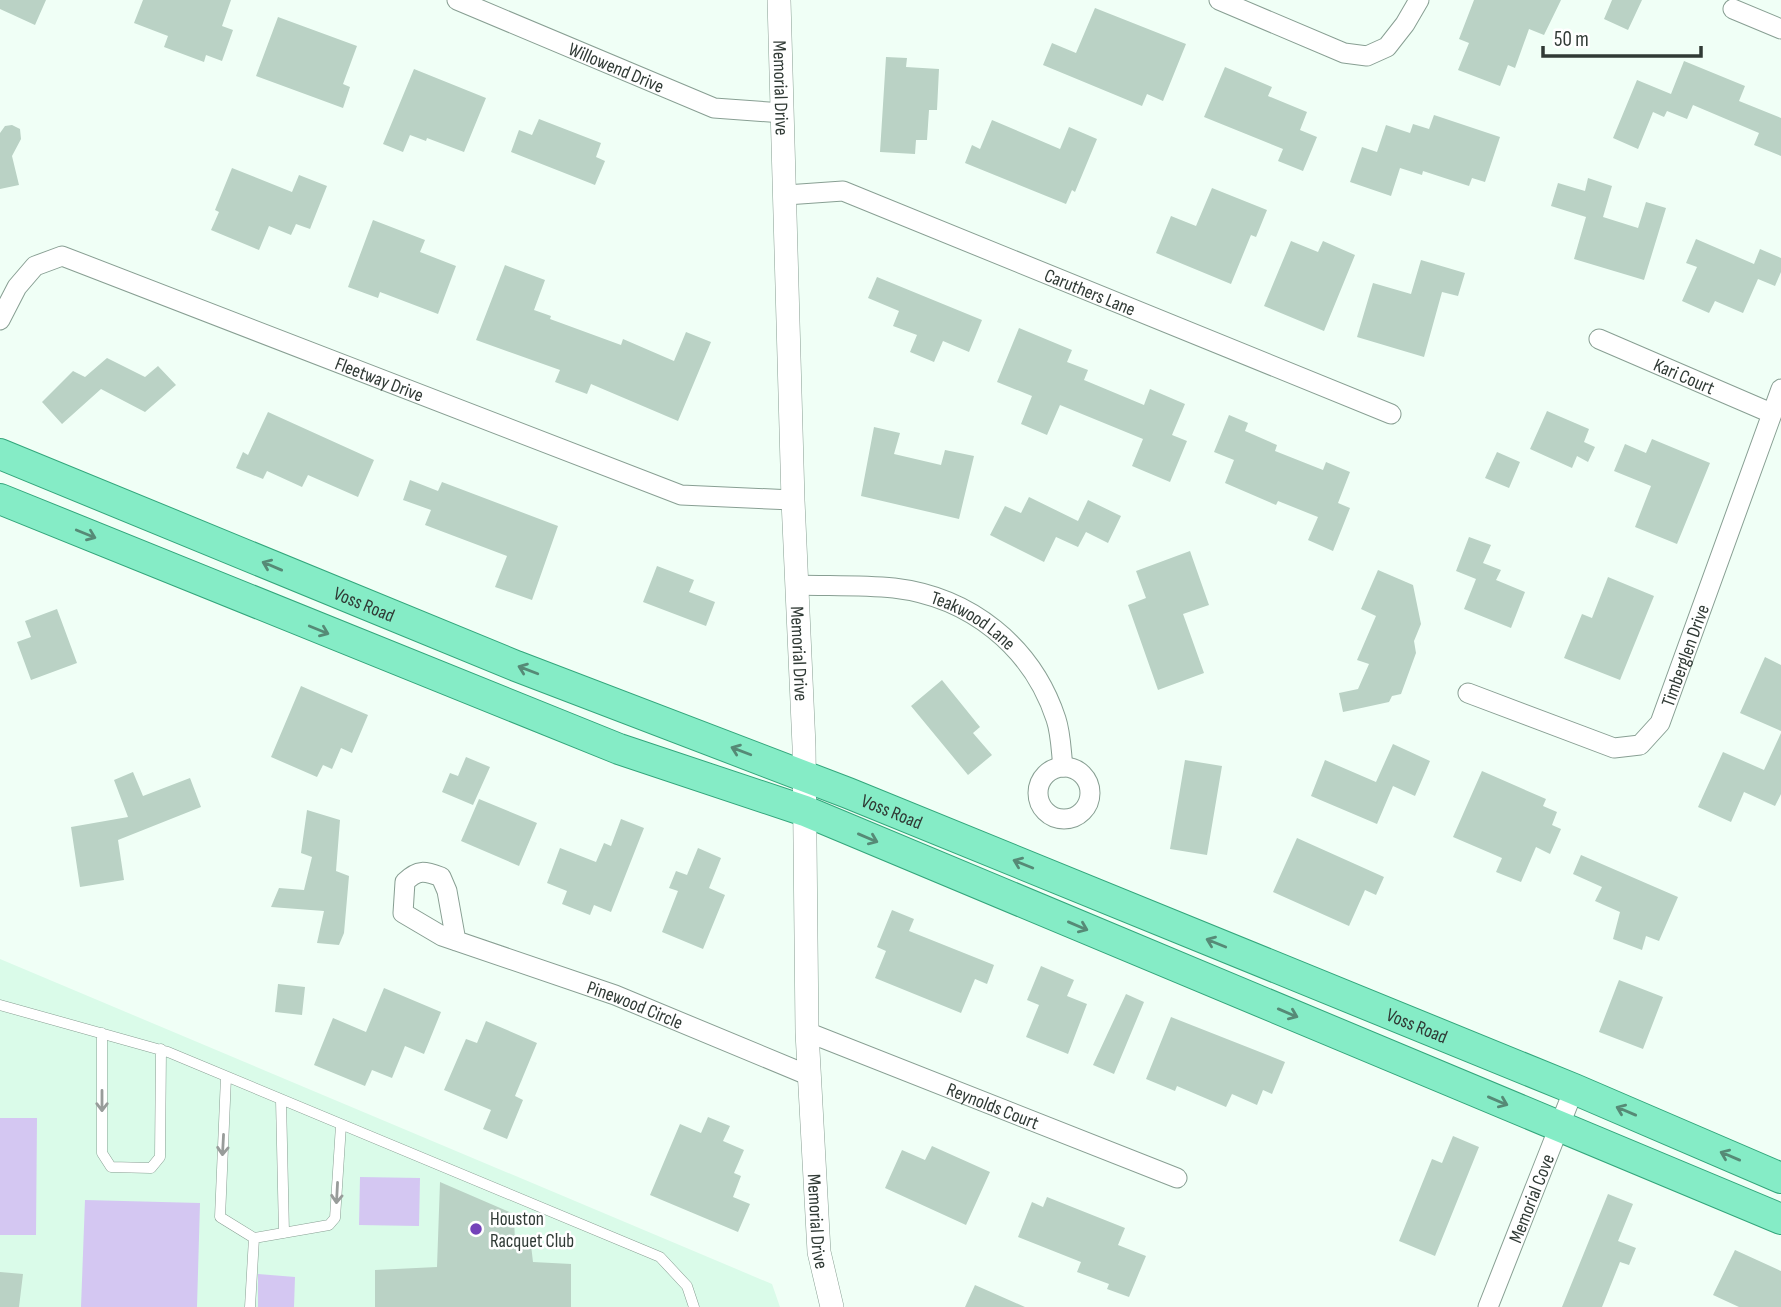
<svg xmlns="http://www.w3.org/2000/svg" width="1781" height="1307" viewBox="0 0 1781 1307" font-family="'Sofia Sans Condensed',sans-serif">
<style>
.built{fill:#dafbe9}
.green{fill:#d4c7f2}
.building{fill:#bad2c5}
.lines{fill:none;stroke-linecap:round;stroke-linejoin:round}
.service-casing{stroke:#889f93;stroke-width:11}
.minor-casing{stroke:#889f93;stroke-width:21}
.tertiary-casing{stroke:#889f93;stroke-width:24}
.primary-casing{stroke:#33a67b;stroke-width:32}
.service{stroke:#fff;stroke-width:10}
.minor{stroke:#fff;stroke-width:19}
.tertiary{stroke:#fff;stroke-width:23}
.primary{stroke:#85ecc6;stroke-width:30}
.oneway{stroke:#568a76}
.oneway2{stroke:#989c9a}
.poi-dot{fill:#7342b9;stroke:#fff;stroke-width:2.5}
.labels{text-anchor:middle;stroke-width:5;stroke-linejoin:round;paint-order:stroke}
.street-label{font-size:19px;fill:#303a35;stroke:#fff}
.poi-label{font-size:19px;fill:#303a35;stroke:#fff;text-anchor:start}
</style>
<rect width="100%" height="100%" fill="#f0fff6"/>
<path class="built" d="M0,959L772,1284L780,1307H0Z"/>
<path class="green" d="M0,1118H37L36,1235H0Z
M360,1177L420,1178L419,1226L359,1225Z
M85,1200L200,1203L197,1307H81Z
M258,1274L295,1277L294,1307H258Z"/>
<path class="building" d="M0,0H46L35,25L0,9Z
M143,0H231L222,26L233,30L222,61L206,55L204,62L164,47L168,36L134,23Z
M1474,0H1561L1544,35L1529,29L1515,68L1508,65L1500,86L1458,70L1469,43L1459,39Z
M1612,0H1642L1628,30L1604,19Z
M1095,8L1186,44L1163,101L1147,94L1142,106L1043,65L1052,43L1076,53Z
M278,17L357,46L343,84L350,87L343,108L256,76Z
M886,57L907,58L906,67L939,69L937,110H929L927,140H916L915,154L880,152Z
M1684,61L1745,86L1739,101L1781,118V156L1754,145L1759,133L1693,105L1687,119L1667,111L1664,117L1653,112L1638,149L1613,138L1637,80L1671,94Z
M1225,67L1272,87L1268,96L1307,112L1300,130L1317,137L1303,171L1278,161L1283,149L1204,117Z
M414,69L486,98L464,152L427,138L426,141L410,135L403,152L383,144Z
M1434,115L1500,137L1485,182L1472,178L1469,186L1423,171L1422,175L1400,168L1391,196L1350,182L1362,147L1377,152L1386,125L1410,133L1413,124L1429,129Z
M539,119L601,143L596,157L605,161L595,185L511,152L519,130L532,135Z
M992,120L1060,149L1069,127L1097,139L1075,192L1072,190L1066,204L965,163L972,145L980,149Z
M12,125L20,129L21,139L12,156L19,185L0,189V133L5,126Z
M232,168L292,192L299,175L327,186L310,229L296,224L291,235L269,226L259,250L211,230L219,212L215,210Z
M1588,178L1612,186L1603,217L1638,228L1646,202L1666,208L1644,280L1574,259L1586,217L1551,206L1558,183L1585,191Z
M1212,188L1267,210L1256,237L1251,235L1231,284L1156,253L1171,216L1196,226Z
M373,220L425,240L420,252L456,266L438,314L380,292L378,298L348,287Z
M1696,239L1754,264L1760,249L1781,258V272L1775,286L1758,279L1743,313L1715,301L1709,313L1682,301L1697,267L1686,263Z
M1291,241L1318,252L1323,241L1355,255L1324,331L1264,306Z
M1421,260L1465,273L1458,296L1442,292L1424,357L1357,337L1373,283L1411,294Z
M505,265L545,280L534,310L551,316L550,319L621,345L623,339L674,361L686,332L711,342L678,421L591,384L587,394L555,382L560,370L476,340Z
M877,277L982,320L969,352L943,341L934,362L910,352L917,335L893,326L899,311L868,298Z
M1019,328L1072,350L1067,362L1088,370L1084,380L1144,405L1150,389L1185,404L1172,435L1187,441L1170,482L1132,466L1143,439L1060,405L1047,435L1021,424L1032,396L997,382Z
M107,358L145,377L158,366L176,385L145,412L101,389L62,424L42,402L73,371L85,377Z
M1547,411L1589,429L1584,442L1595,447L1588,462L1577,456L1572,468L1530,449Z
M268,412L374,460L358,497L308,475L302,487L267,471L263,479L236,468L243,452L248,455Z
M1229,415L1248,423L1245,431L1277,445L1275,451L1323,470L1326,462L1350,472L1338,503L1350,508L1333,551L1308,540L1318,517L1278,501L1276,505L1225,483L1234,460L1214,452Z
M874,427L900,433L894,454L941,465L945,450L974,456L959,519L861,496Z
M1652,439L1710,463L1677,544L1635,527L1651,486L1614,471L1625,444L1646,453Z
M1497,452L1520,462L1509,488L1485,478Z
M410,480L438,491L442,482L558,526L532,600L495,587L507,556L425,525L431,510L403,500Z
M1029,497L1078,521L1088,500L1121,516L1108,543L1086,532L1078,547L1056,537L1044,562L990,535L1005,506L1021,513Z
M1469,537L1491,545L1483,563L1501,570L1496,580L1525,592L1511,628L1464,609L1476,579L1456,571Z
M1190,551L1209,605L1183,614L1204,673L1158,690L1128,605L1146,598L1136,571Z
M657,566L694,580L689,592L715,602L706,626L643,602Z
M1378,570L1413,585L1421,624L1414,641L1416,653L1401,694L1392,696L1389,702L1343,712L1339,693L1358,689L1369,664L1357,660L1376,616L1361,609Z
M1608,577L1654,596L1620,680L1564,658L1582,614L1592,618Z
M57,609L77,663L31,680L17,642L31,637L25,621Z
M1765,657L1781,665V731L1740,713Z
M942,680L980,727L973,733L992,755L968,775L911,706Z
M301,686L368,715L352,753L341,748L332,769L323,765L317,777L271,757Z
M1781,733V794L1775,806L1744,792L1731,822L1698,807L1723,752L1764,770Z
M1393,744L1430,761L1415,796L1393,786L1377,824L1311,796L1325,760L1376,782Z
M466,757L490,767L473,805L442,792L450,773L458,776Z
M1185,760L1222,766L1207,855L1170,849Z
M1482,771L1546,799L1543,806L1557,812L1552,825L1561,829L1550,854L1536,847L1521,882L1496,872L1502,858L1453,837Z
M133,772L143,796L190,778L201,807L118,840L124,880L80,887L71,827L128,817L114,780Z
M479,799L537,823L519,866L461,841Z
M307,810L340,820L336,871L349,876L344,933L339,945L317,943L324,911L271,907L279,888L304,890L312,857L301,853Z
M621,819L644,828L611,912L594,905L590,915L562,904L567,891L547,883L560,848L596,862L604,843L611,846Z
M1297,838L1384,877L1376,895L1365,890L1349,926L1273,892Z
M698,848L721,858L709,888L725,895L703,949L662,932L678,891L669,888L676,871L687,875Z
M1581,855L1678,897L1659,941L1646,936L1642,950L1613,939L1620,912L1595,901L1602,887L1573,874Z
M892,910L914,919L909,931L994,965L987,984L975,979L961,1013L875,978L886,951L877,947Z
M1041,966L1074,980L1067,996L1087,1004L1068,1054L1026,1037L1039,1005L1027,1000Z
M1619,980L1663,997L1643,1049L1599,1032Z
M278,984L305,987L302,1015L275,1012Z
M384,988L441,1012L424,1054L405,1046L392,1078L372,1070L365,1086L314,1065L333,1018L366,1032Z
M1126,994L1144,1002L1114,1074L1093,1065Z
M1171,1017L1285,1062L1272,1094L1263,1090L1257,1105L1232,1094L1226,1107L1177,1086L1175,1091L1146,1079Z
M486,1021L537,1043L515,1096L523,1100L507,1139L483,1129L491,1110L444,1090L466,1039L477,1043Z
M708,1117L730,1126L723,1141L744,1150L734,1173L741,1176L733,1197L750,1204L738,1232L650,1195L680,1124L701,1133Z
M1453,1136L1479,1147L1435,1256L1399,1241L1432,1159L1442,1163Z
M932,1146L990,1172L966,1225L885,1188L902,1150L925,1160Z
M440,1182L514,1214L515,1245H531L533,1262L571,1264V1307H375V1270L437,1267Z
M1608,1194L1633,1204L1618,1241L1636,1248L1629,1265L1620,1262L1602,1307H1562Z
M1047,1197L1125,1228L1118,1245L1146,1256L1129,1297L1107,1289L1109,1284L1077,1272L1081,1262L1018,1237L1032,1202L1043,1207Z
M1735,1250L1781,1271V1307H1739L1713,1295Z
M0,1272L23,1274L19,1307H0Z
M975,1285L1025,1307H965Z"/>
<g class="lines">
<defs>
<path id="service" d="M0,1005L168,1052L660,1257L687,1286L694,1307
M102,1033V1153L111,1167L151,1168L160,1157L161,1049
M226,1077L220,1217L254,1238L329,1225L335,1218L341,1125
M281,1100L284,1233
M250,1307L254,1238"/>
<g id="minor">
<path id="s1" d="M457,0L714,108L783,113"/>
<path d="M1219,0L1344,53L1367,56L1387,47L1405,24L1419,0"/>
<path d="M1733,9L1781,29"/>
<path id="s2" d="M786,195L843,191L1391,414"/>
<path id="s3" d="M0,320L17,287L35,266L62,256L681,495L793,500"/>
<path id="s4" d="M1599,339L1771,413"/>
<path id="s5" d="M797,585C829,586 862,585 894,588C970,597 1032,646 1056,719C1061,734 1061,751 1063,767"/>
<path id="s6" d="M1468,693L1614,748L1640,745L1660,723L1781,389"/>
<circle cx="1064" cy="793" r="26"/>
<path id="s7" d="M456,941L447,891L441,877C425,871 418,869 405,882L403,913L442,936L615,995L810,1076"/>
<path id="s8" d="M807,1032L1177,1178"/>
<path id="s9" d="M1488,1307L1574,1089"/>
</g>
<g id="tertiary">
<path id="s10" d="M779,0L793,500L804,746L807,1032L819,1252L832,1307"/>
</g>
<g id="primary">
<path id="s11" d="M0,454L516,666L848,793L1574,1089L1781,1178"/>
<path d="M0,499L619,749L805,811L1781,1219"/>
</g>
</defs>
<use href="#service" class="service-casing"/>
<use href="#minor" class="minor-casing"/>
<use href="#tertiary" class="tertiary-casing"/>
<use href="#primary" class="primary-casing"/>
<use href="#service" class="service"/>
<use href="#minor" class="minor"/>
<use href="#tertiary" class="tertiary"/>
<use href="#primary" class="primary"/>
</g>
<defs><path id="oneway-shaft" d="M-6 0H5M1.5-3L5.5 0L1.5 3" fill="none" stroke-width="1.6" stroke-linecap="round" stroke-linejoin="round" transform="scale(1.75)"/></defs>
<g class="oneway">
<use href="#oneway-shaft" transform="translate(86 534) rotate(22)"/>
<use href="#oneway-shaft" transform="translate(272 566) rotate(-157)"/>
<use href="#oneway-shaft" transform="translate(319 630) rotate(22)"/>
<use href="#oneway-shaft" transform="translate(528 670) rotate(-159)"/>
<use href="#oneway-shaft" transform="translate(741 751) rotate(-159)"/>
<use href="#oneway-shaft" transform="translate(868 838) rotate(23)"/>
<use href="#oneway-shaft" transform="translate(1023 864) rotate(-158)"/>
<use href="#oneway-shaft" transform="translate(1078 926) rotate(23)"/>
<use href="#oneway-shaft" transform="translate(1216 943) rotate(-158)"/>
<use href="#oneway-shaft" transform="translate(1288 1013) rotate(23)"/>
<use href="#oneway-shaft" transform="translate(1498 1101) rotate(23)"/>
<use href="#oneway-shaft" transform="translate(1626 1111) rotate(-157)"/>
<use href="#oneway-shaft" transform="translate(1730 1156) rotate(-157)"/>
</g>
<g class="oneway2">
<use href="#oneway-shaft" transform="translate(102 1101) rotate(90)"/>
<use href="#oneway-shaft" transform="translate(223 1145) rotate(93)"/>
<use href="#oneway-shaft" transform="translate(337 1193) rotate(93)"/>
</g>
<circle class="poi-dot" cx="476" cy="1229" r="7"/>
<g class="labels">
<g class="street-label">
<text dy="7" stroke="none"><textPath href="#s1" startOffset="173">Willowend Drive</textPath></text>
<text dy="7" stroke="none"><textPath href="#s10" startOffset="88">Memorial Drive</textPath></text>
<text dy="7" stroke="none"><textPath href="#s2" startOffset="324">Caruthers Lane</textPath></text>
<text dy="7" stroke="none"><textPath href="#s4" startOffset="93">Kari Court</textPath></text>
<text dy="7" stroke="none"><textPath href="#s3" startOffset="434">Fleetway Drive</textPath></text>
<text dy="7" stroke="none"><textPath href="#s11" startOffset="394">Voss Road</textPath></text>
<text dy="7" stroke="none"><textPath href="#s5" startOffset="184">Teakwood Lane</textPath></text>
<text dy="7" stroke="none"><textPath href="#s10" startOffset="654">Memorial Drive</textPath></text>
<text dy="7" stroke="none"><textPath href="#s6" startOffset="284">Timberglen Drive</textPath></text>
<text dy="7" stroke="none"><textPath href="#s11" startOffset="961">Voss Road</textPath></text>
<text dy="7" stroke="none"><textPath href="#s7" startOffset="387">Pinewood Circle</textPath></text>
<text dy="7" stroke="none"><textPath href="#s11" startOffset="1528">Voss Road</textPath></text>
<text dy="7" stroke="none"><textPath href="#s8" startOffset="200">Reynolds Court</textPath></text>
<text dy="7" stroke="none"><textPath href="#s9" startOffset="117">Memorial Cove</textPath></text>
<text dy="7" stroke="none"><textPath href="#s10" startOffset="1222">Memorial Drive</textPath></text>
</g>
<g class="poi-label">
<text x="490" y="1225">Houston<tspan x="490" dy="22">Racquet Club</tspan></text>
</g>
</g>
<path d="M1543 46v10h158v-10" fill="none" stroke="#303a35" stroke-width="3.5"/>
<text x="1554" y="46" font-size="21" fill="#303a35" stroke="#ffffff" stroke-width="5" paint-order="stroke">50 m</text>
</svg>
